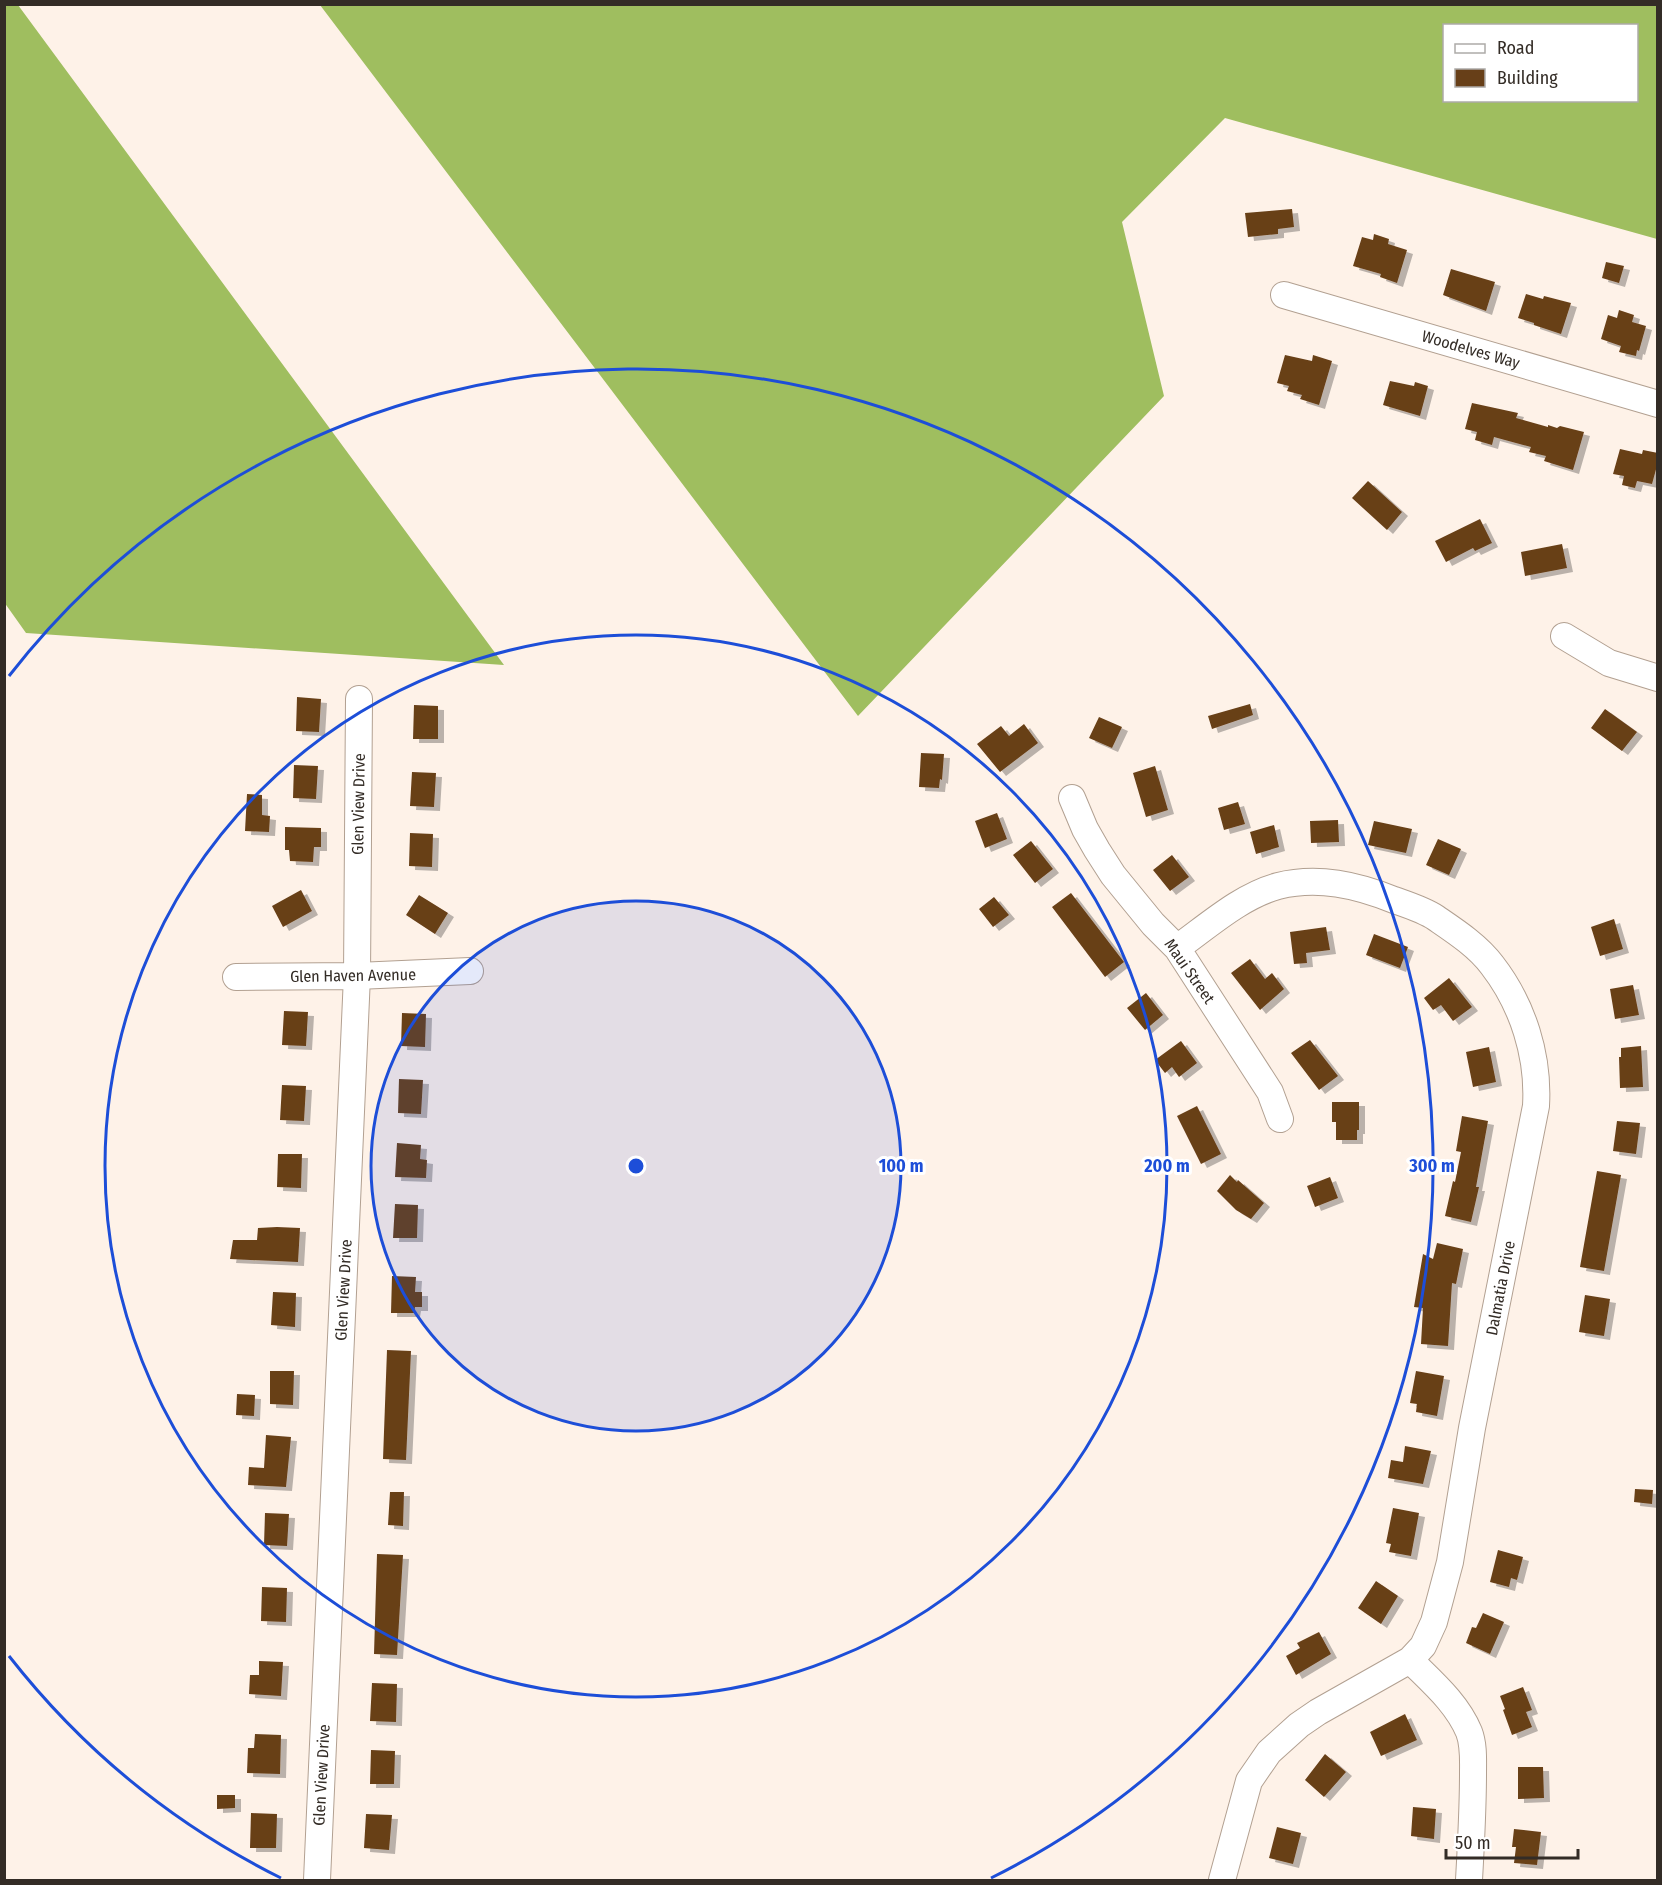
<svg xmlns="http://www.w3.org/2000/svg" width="1662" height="1885" viewBox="0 0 1662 1885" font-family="'Fira Sans Condensed',sans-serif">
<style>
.forest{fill:#9fbe5f;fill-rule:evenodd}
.building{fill:#673f18;filter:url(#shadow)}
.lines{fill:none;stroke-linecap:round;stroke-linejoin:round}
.minor-casing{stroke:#b2a091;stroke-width:28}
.minor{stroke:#fff;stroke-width:26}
.ring{fill:none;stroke:#1d4ed8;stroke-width:3}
.labels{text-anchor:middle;stroke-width:6;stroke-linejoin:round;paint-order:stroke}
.street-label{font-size:16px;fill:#332c26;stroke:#fff}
.centre{fill:#1d4ed8;stroke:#fff;stroke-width:3}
.ring-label{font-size:18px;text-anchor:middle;font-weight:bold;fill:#1d4ed8;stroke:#fff;stroke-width:6;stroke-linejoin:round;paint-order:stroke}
</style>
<defs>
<filter id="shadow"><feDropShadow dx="6" dy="4" stdDeviation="0" flood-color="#0004"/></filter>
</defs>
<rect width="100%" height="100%" fill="#fef2e8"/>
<path class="forest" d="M4,5H18L504,665L26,633L4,602Z
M320,5H1657V239L1225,118L1122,222L1164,396L858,716ZM1444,26H1636V100H1444Z"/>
<path class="building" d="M1292,209L1294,227L1278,229V234L1248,237L1245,213Z
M1374,234L1389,239L1388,244L1407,250L1397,283L1380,277L1381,274L1353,266L1362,237L1373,240Z
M1606,262L1624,266L1619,283L1602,278Z
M1451,269L1495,282L1486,311L1443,295Z
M1526,294L1543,299L1544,296L1571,303L1561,334L1534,325V323L1518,318Z
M1619,310L1634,315L1632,322L1646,326L1639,351L1637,350L1636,356L1619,352L1621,346L1601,339L1608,315L1617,318Z
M1285,355L1312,361L1313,355L1332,361L1319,405L1300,399L1302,395L1287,391L1289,386L1277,383Z
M1390,381L1414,386L1415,382L1428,386L1420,416L1383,405Z
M1472,403L1518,413L1516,418L1548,427V425L1557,428L1560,426L1584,432L1573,470L1544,461L1546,456L1529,452L1531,447L1494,437L1492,445L1475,440L1477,432L1465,429Z
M1620,449L1642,454L1643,450L1658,453V462L1652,484L1637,481L1635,488L1622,485L1624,476L1613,474Z
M1368,481L1402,512L1387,530L1352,498Z
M1480,519L1492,543L1475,551L1473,548L1446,562L1435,541Z
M1562,544L1567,568L1525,576L1521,552Z
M297,697L321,699L319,732L296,731Z
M1250,704L1253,715L1212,729L1208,716Z
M414,705L438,706V739H413Z
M1605,709L1637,732L1622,751L1591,728Z
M1099,717L1122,727L1112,748L1089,738Z
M1024,724L1038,743L1000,772L977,744L1001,726L1009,736Z
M921,753L944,754L942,780L940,779L939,788L919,787Z
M294,765L318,766L316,799L293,798Z
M1155,766L1168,810L1146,817L1133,773Z
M412,772L436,773L434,807L410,806Z
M247,794L262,795V815L270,816L269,832L245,831Z
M1238,802L1245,824L1224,830L1218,808Z
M997,813L1007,839L985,848L975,821Z
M1338,820L1339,842L1311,843L1310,821Z
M1374,821L1412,829L1406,853L1368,845Z
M1274,825L1279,847L1256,854L1250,832Z
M285,827L321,828V847H314L313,862L290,861L289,850H285Z
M410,833L433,834L432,867L409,866Z
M1438,839L1461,849L1449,875L1426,865Z
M1031,841L1053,869L1035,883L1013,855Z
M1172,855L1189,877L1170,891L1153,870Z
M301,890L312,911L283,927L272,906Z
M1071,893L1124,962L1105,977L1052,907Z
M419,895L448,913L435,934L406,915Z
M994,897L1009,915L993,927L979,909Z
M1614,919L1623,949L1600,956L1591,927Z
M1326,927L1330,950L1306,953L1307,963L1294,964L1290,932Z
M1374,934L1408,947L1400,968L1366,955Z
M1250,959L1265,979L1272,973L1284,989L1260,1010L1231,973Z
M1449,978L1472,1007L1453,1021L1441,1005L1433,1010L1424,998Z
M1633,985L1639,1015L1615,1019L1610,989Z
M1146,993L1163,1015L1145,1030L1127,1008Z
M284,1011L308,1012L306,1046L282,1045Z
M402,1013L426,1014L425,1047L401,1046Z
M1310,1040L1338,1076L1319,1090L1291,1053Z
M1181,1041L1197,1063L1179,1077L1172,1067L1165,1073L1155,1060Z
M1641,1046L1643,1087L1620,1088L1619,1057H1621V1048Z
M1489,1047L1496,1082L1473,1087L1466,1052Z
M399,1079L423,1080L421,1114L398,1113Z
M282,1085L306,1086L304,1121L280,1120Z
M1332,1102H1359V1130H1357V1140H1336V1122H1332Z
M1197,1106L1221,1154L1201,1164L1177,1116Z
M1462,1116L1488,1121L1476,1187H1479L1471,1222L1445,1216L1453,1181L1455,1182L1461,1152L1456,1151Z
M1617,1121L1640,1123L1636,1154L1613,1151Z
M397,1143L421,1145L420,1159L427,1160L426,1178L395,1177Z
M278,1154H302L301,1188L277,1187Z
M1597,1171L1621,1175L1604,1271L1580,1267Z
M1230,1175L1237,1182L1238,1180L1264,1203L1251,1219L1236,1210L1217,1191Z
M1330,1177L1338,1198L1315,1207L1307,1186Z
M395,1204L418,1205L417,1238H393Z
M277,1227L300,1228L298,1262L230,1259L233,1240H257L258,1228Z
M1437,1243L1463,1249L1456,1284L1452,1283L1448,1346L1421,1344L1423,1308L1414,1307L1423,1254L1433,1259Z
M392,1276L416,1277L415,1292H422V1307H415L414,1313H391Z
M273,1292L296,1293L295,1327L271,1325Z
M1585,1295L1610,1299L1604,1336L1579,1332Z
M387,1350L411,1351L406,1460L383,1459Z
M270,1371H294L293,1405L270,1404Z
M1416,1371L1444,1376L1437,1416L1416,1412L1417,1404L1410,1403Z
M237,1394L255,1395L254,1416L236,1415Z
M266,1435L291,1437L286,1487L248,1485L249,1467L264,1468Z
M1405,1446L1431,1451L1423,1484L1388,1478L1391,1460L1403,1462Z
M1635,1489L1653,1490L1652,1504L1634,1502Z
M390,1492H404L403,1526L388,1525Z
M1393,1508L1419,1513L1411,1556L1389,1552L1391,1544L1386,1543Z
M265,1513L289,1514L287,1546L264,1545Z
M1498,1550L1523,1557L1517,1580L1511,1578L1509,1587L1490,1582Z
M377,1554L403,1555L397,1655L374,1654Z
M1376,1581L1398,1596L1381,1624L1358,1608Z
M262,1587L287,1588L286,1622L261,1621Z
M1483,1613L1504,1622L1490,1654L1466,1643L1472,1627L1476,1628Z
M1319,1632L1331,1654L1296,1675L1286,1656L1300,1648L1297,1643Z
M259,1661L283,1662L281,1696L249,1694L250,1675H259Z
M372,1683L397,1684L396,1722L370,1721Z
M1523,1687L1532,1710L1526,1712L1532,1727L1512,1735L1503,1710L1505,1709L1500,1696Z
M1405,1714L1417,1740L1381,1756L1370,1732Z
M255,1734L281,1735L280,1774L247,1773L248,1748H254Z
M371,1750L395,1751L394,1784H370Z
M1325,1754L1346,1772L1324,1797L1305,1780Z
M1518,1767H1543L1544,1798L1518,1799Z
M217,1795H235V1808L217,1809Z
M1413,1807L1436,1809L1434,1839L1411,1836Z
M251,1813L277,1814L276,1848H250Z
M366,1814L392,1815L389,1850L364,1848Z
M1277,1827L1301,1833L1293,1864L1269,1858Z
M1514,1829L1541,1832L1537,1865L1514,1863L1516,1847H1512Z"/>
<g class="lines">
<defs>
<path id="minor" d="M1284,295L1658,404
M1564,636L1609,663L1658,678
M1072,798L1085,829L1097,850L1113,875L1153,924L1177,948L1270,1092L1280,1119
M1177,948C1208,926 1241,896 1278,886C1318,876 1357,885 1394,900C1408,905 1424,910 1436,918C1455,931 1478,946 1492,965C1523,1005 1539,1056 1536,1106L1472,1428L1450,1562L1434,1622L1423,1646L1410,1660L1318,1712L1299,1725L1269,1752L1249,1781L1222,1880
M236,977L357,976L470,971
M1410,1660C1432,1682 1457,1703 1469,1732C1474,1745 1473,1760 1473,1773C1473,1809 1471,1845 1469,1880
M317,1880L357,976L359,699"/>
</defs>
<use href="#minor" class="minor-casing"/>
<use href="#minor" class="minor"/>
</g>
<circle cx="636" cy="1166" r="265" fill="#1d4ed8" fill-opacity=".12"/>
<g class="ring">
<circle cx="636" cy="1166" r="265"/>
<circle cx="636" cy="1166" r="531"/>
<path d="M281 1878A796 796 0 0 1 9 1656M9 676A796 796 0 1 1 991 1878"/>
</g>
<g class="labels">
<g class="street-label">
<text transform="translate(1471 349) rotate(16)" y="6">Woodelves Way</text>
<text transform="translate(358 804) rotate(-89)" y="6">Glen View Drive</text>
<text transform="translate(1190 971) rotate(55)" y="6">Maui Street</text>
<text transform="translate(353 975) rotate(-1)" y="6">Glen Haven Avenue</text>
<text transform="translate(1500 1288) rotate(-79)" y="6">Dalmatia Drive</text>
<text transform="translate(343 1290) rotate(-87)" y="6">Glen View Drive</text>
<text transform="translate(321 1775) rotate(-87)" y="6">Glen View Drive</text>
</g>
</g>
<circle cx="636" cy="1166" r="9" class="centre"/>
<g class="ring-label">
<text x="901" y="1172">100 m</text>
<text x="1167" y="1172">200 m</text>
<text x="1432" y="1172">300 m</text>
</g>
<rect width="1662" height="1885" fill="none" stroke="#332c26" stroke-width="12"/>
<rect x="1443" y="24" width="195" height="78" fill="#ffffff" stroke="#adaba8" stroke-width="1.5"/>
<rect x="1455" y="44" width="30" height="9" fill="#ffffff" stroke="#adaba8" stroke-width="1.5"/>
<text x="1497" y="54" font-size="18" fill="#332c26">Road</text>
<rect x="1455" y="69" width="30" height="18" fill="#673f18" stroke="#adaba8" stroke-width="1.5"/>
<text x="1497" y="84" font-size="18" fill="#332c26">Building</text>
<path d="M1446 1849v9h132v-9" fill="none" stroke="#332c26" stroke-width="3"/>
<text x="1455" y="1849" font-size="18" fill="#332c26" stroke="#ffffff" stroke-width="4.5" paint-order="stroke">50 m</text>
</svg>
